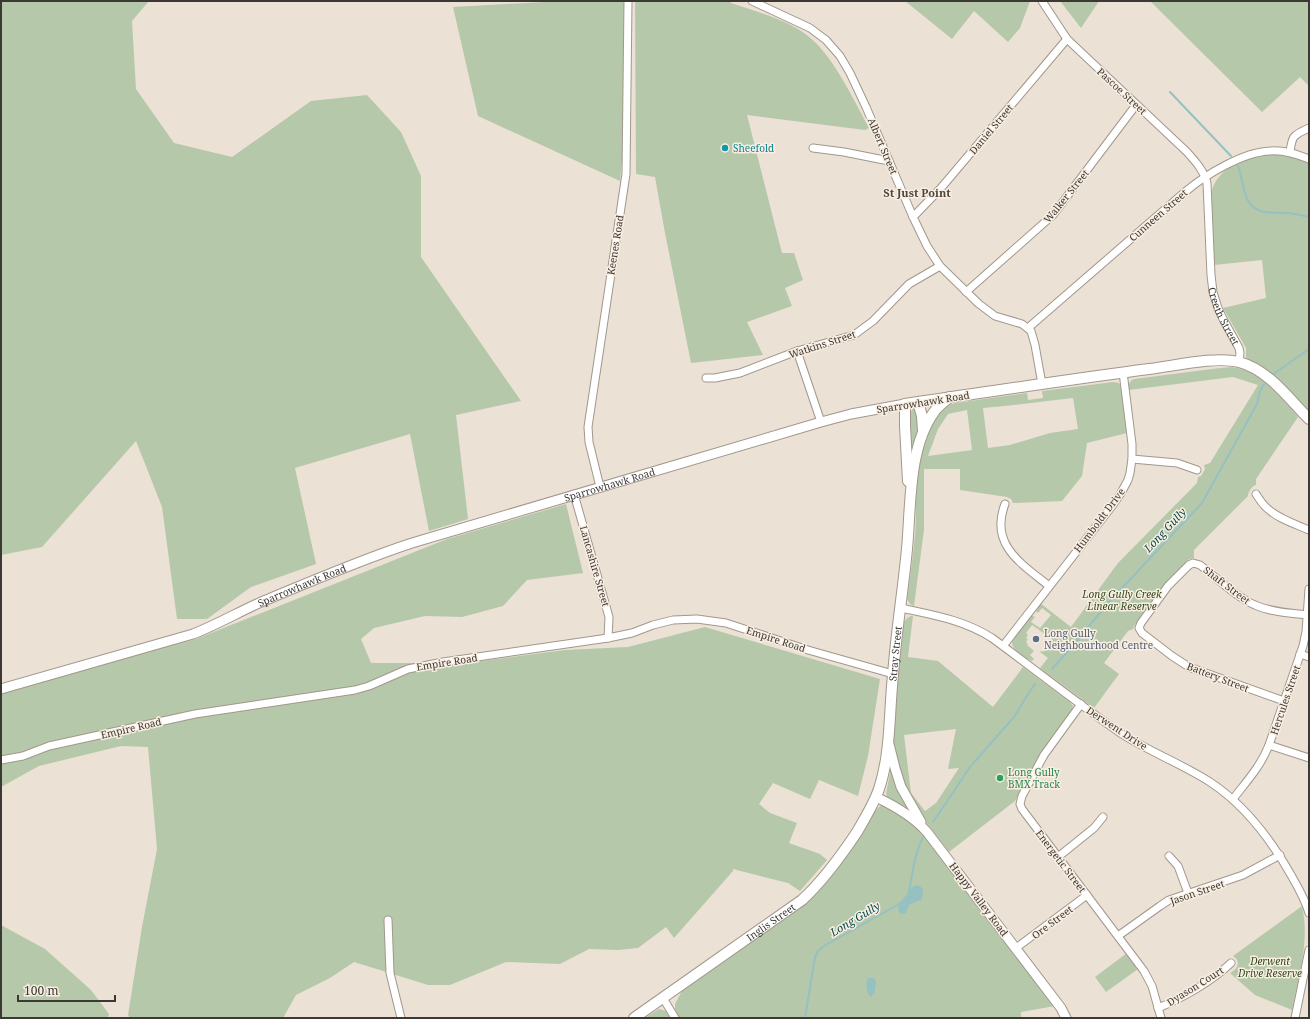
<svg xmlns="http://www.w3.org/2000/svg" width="1310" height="1019" viewBox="0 0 1310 1019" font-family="'Noto Serif',serif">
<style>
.green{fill:#b6c8aa;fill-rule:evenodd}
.water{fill:#95c1c2}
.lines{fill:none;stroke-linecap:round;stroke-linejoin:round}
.stream{stroke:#95c1c2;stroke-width:2}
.minor-casing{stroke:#a1978c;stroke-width:9}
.tertiary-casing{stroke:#a1978c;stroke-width:11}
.secondary-casing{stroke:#a1978c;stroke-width:12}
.minor{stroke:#fff;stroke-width:7}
.tertiary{stroke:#fff;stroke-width:9}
.secondary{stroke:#fff;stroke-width:10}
.culture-dot{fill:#0f9aa8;stroke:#f9eee2;stroke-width:1.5}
.service-dot{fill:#5c6f8a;stroke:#f9eee2;stroke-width:1.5}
.leisure-dot{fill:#2e9e5b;stroke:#f9eee2;stroke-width:1.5}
.labels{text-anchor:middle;stroke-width:3;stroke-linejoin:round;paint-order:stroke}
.street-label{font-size:10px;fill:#3c3833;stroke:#f9eee2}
.culture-label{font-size:10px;fill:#0d838f;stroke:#f9eee2;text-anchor:start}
.park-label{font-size:10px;font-style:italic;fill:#2f481b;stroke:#f9eee2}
.service-label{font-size:10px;fill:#4e5e75;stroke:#f9eee2;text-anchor:start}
.leisure-label{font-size:10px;fill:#27864d;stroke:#f9eee2;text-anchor:start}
.neighbourhood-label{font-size:11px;font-weight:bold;fill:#4f473d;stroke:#f9eee2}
.water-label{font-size:11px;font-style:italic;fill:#044a4b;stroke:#f9eee2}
</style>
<rect width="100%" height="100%" fill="#ece1d5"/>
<path class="green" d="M1,1H149L132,21L136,89L174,143L232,157L311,101L367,95L401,132L421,176V257L521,401L456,415L468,519L429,531L410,434L295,468L316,564L251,587L207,619H177L162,507L136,441L42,547L1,555Z
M562,1H624L623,150L620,181L478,116L453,7Z
M635,1H730L731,3C754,11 785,19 804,33C832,52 853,99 869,128L865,130L747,115L782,253H794L803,280L785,288L792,306L747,322L763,355L691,363L665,233L655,177L636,174Z
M905,1H1030L1020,28L1008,42L974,11L952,39Z
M1060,1H1099L1081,28Z
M1150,1H1309V86L1300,77L1262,112Z
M1270,154L1291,156L1309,163V414L1261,367L1246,358V348L1223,308L1266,298L1262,260L1214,265C1213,249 1213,234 1212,218C1212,209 1210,199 1212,190C1219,166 1248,157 1270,154Z
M1232,367C1264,372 1278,393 1298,417L1256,479V485C1252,486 1248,492 1248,496L1194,550V558L1189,559L1164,586L1134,626L1133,629L1128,631L1104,663L1119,674L1094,708L1040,668L1048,658L1040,652L1041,651L1043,652L1052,639L1032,625L1026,633L1028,635L1026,638L1028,639L1026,642L1028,644L1027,645L1034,651L1030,655L1034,659L1032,661C1025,658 1011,650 1012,641L1031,615L1035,617L1031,622L1040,628L1051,615L1042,608L1038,613L1036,611L1040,603L1071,627L1118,563L1197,483L1198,477L1201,476L1205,469L1204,465L1210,463L1258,385L1233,377L1129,390C1128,385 1129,381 1134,379L1220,368Z
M1113,382L1119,383L1122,389L1127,433L1087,443L1082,476L1062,501L1013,503L1011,499L1007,497L960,490V469H924V530L914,606L910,604L907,599C910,578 913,556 915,535C917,514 914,492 917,471C921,448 930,409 955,403L1027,393L1028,400L1043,398L1042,391ZM1073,398L1078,429L1050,433L1010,445L988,448L983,408L1005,406ZM967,410L972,450L928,456L938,429L948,414Z
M913,408H915L920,427L912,459C911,447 906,418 913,408Z
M566,504L583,573L527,580L503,606L462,617L425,616L374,628L361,639L371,663H465L565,650L628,647L705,627L880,679L868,756L858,796L819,780L810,799L773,783L759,804L770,813L797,823L789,843L820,854L827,860L800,891L788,883L733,869V871L674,938L666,927L638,948L618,950L589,949L560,964L506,962L450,985H428L354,962L330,978L296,995L283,1018H130L128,1015L142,927L157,849L148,747L121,746L39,766L1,787V691L196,639L447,539Z
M911,616H913L908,657L938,661L993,707L1023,667L1070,702L1073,706L1071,712L1040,755L1015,801L949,852L914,806L906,791L893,746L894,727L900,657L904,622L907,618ZM956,729L948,769L959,768L936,803L925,811L911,793L904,735Z
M891,767L909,809L888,798L886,794Z
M881,805L884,806L903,815L924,834L1055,1006L1021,1012V1018H679L675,1009V1004L682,991L736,951L790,915L813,897L826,883L843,860L876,810Z
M1302,906C1310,940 1299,976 1292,1010L1255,995L1230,973C1237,969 1242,962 1233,956Z
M1,925L45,949L91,990L109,1014L108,1018H1Z
M1127,953L1138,969L1106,992L1095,977Z
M659,1009L666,1011L670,1018H645Z"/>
<path class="water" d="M917,885L921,887L923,890L922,899L909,905L906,913L900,914L898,909L900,902L905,897L912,887Z
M868,978H874L876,982L875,991L871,997C866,994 865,983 868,978Z"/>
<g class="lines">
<path class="stream" d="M1170,92L1231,156
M1238,166C1242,176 1243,190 1247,199C1255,216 1273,212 1288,213C1295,214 1302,215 1309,217
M1272,375L1309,349
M1052,669L1071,648L1108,603L1202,503L1257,404L1260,391L1264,384
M933,822L970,767L1014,717L1028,694L1035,684
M909,891C913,873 914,854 923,837
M805,1018L815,957L818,951L824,946L901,903"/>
<defs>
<g id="minor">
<path d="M752,1L810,28L826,40L840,56L850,73L866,107L913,217L927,246L940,266L979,304L995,316L1022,324L1031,331L1035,345L1042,384"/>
<path id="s1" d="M1042,1L1067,39L1187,152C1196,162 1204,171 1207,183L1211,275L1213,292L1218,308L1223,319L1239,348L1240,353L1239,362"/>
<path d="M813,148L844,152L889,161"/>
<path d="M1290,152C1292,136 1293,135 1309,128"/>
<path d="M913,217L941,188L1067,39"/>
<path d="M966,292L1053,215L1136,105"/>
<path d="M1028,328L1185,192C1205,175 1243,152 1270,151C1284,150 1296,154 1309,159"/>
<path d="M797,351L821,422"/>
<path d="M706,378H715L740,373L797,351L854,335L873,321L909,284L940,266"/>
<path d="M1132,459L1177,463L1197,470"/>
<path d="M600,487L589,442L588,427L626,174L628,1"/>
<path d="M574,494L609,617L608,638"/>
<path d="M1256,494C1259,499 1263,505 1268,509C1279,519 1295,524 1309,530"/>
<path d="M1005,504C989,545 1022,564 1049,586"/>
<path d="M901,608C933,615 964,620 992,638C1036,670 1078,704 1122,734C1150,752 1182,764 1210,782C1245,805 1270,838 1291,875C1298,887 1305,899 1309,913"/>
<path d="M1003,646L1112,506L1121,493L1128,480L1130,473L1132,459V444L1123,372"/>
<path d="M1300,654L1309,657"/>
<path d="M1284,701L1189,667L1172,656L1142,633L1139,628L1141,623L1168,586L1189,565L1193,563L1200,565C1216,577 1237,598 1255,605C1270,612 1290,613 1307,615"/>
<path d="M1081,704L1044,755L1022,796L1020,804L1022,809L1144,971L1152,986L1161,1018"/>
<path d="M1269,745L1309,758"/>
<path d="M1,760L23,756L49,746L195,714L355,690L369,686L408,669L443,662L608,638L632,633L653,625L673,620L697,619L726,623L808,650L893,674"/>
<path d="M1233,799C1246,782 1261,766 1269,745L1303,646L1306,632L1309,589"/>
<path d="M1169,856L1178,866L1188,893"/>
<path d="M1058,857L1094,828L1103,817"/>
<path d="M388,920L390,973L401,1018"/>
<path d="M1118,936L1160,906L1169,900L1243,875L1280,855"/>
<path d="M1016,948L1087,895"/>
<path d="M663,998L675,1018"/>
<path d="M1158,1008C1183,998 1212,981 1231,963"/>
<path d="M1295,1018L1309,950"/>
</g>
<g id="tertiary">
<path id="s2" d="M1,689L193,634C216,625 237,613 259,603C309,582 360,560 412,543L821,422L851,414L905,404"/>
<path d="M889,744L895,768L901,787L921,822"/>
<path d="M876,797C895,806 913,816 927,832L1061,1008L1066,1018"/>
</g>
<g id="secondary">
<path d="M918,402L922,416L923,431"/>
<path d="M908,481L905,426V404L918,402C995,391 1072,379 1149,369C1174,366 1216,356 1239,362C1269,370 1289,399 1309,419"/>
<path id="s3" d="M634,1018L802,900C824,880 841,856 857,832C865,818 874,804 879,789C891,753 889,712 893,675C896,633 903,591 907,549C911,506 908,448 934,412C938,406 944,402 950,397"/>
</g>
</defs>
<use href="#minor" class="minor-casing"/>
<use href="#tertiary" class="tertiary-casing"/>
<use href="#secondary" class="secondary-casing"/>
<use href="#minor" class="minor"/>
<use href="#tertiary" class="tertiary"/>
<use href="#secondary" class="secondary"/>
</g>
<circle class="culture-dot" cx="725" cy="148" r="4"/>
<circle class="service-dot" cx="1036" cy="639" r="4"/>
<circle class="leisure-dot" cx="1000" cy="778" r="4"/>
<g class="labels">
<g class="street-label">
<text transform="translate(1122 91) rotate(43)" y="4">Pascoe Street</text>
<text transform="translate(991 129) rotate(-50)" y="4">Daniel Street</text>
<text transform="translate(883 146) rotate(67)" y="4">Albert Street</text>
<text transform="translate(1066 196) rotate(-51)" y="4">Walker Street</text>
<text transform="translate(1158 215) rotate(-41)" y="4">Cunneen Street</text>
<text transform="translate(615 245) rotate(-81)" y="4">Keenes Road</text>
<text dy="4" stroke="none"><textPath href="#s1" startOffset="383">Creeth Street</textPath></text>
<text transform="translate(822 344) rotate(-18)" y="4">Watkins Street</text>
<text transform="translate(923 402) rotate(-9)" y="4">Sparrowhawk Road</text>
<text dy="4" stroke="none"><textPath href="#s2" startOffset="643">Sparrowhawk Road</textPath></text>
<text transform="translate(1099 520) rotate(-53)" y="4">Humboldt Drive</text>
<text transform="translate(595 566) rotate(74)" y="4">Lancashire Street</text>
<text transform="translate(1227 585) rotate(37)" y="4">Shaft Street</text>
<text dy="4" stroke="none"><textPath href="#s2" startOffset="319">Sparrowhawk Road</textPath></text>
<text transform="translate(776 639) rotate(18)" y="4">Empire Road</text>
<text dy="4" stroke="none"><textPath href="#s3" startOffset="478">Stray Street</textPath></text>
<text transform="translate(447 662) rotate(-9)" y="4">Empire Road</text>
<text transform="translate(1218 677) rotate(21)" y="4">Battery Street</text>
<text transform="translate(1285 700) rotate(-71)" y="4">Hercules Street</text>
<text transform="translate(131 728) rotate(-13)" y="4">Empire Road</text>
<text transform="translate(1117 728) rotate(33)" y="4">Derwent Drive</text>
<text transform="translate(1061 861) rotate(53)" y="4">Energetic Street</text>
<text transform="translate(1197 892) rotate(-19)" y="4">Jason Street</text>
<text transform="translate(979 899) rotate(53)" y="4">Happy Valley Road</text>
<text dy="4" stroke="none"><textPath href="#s3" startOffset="167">Inglis Street</textPath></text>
<text transform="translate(1052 922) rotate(-37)" y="4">Ore Street</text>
<text transform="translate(1195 986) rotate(-32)" y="4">Dyason Court</text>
</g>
<g class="culture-label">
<text x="733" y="152">Sheefold</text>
</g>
<g class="park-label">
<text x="1122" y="598">Long Gully Creek<tspan x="1122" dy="12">Linear Reserve</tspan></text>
<text x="1270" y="965">Derwent<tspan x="1270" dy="12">Drive Reserve</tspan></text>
</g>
<g class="service-label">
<text x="1044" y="637">Long Gully<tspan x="1044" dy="12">Neighbourhood Centre</tspan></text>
</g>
<g class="leisure-label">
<text x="1008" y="776">Long Gully<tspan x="1008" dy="12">BMX Track</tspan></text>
</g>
<g class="neighbourhood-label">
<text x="917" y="197">St Just Point</text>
</g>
<g class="water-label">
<text transform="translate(1165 530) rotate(-47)" y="4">Long Gully</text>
<text transform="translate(855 919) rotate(-31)" y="4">Long Gully</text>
</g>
</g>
<rect width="1310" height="1019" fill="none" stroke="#3c3833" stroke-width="4"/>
<path d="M18 995v6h97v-6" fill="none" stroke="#3c3833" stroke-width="2"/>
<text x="24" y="995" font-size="12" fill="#3c3833" stroke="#f9eee2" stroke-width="3" paint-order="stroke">100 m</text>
</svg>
